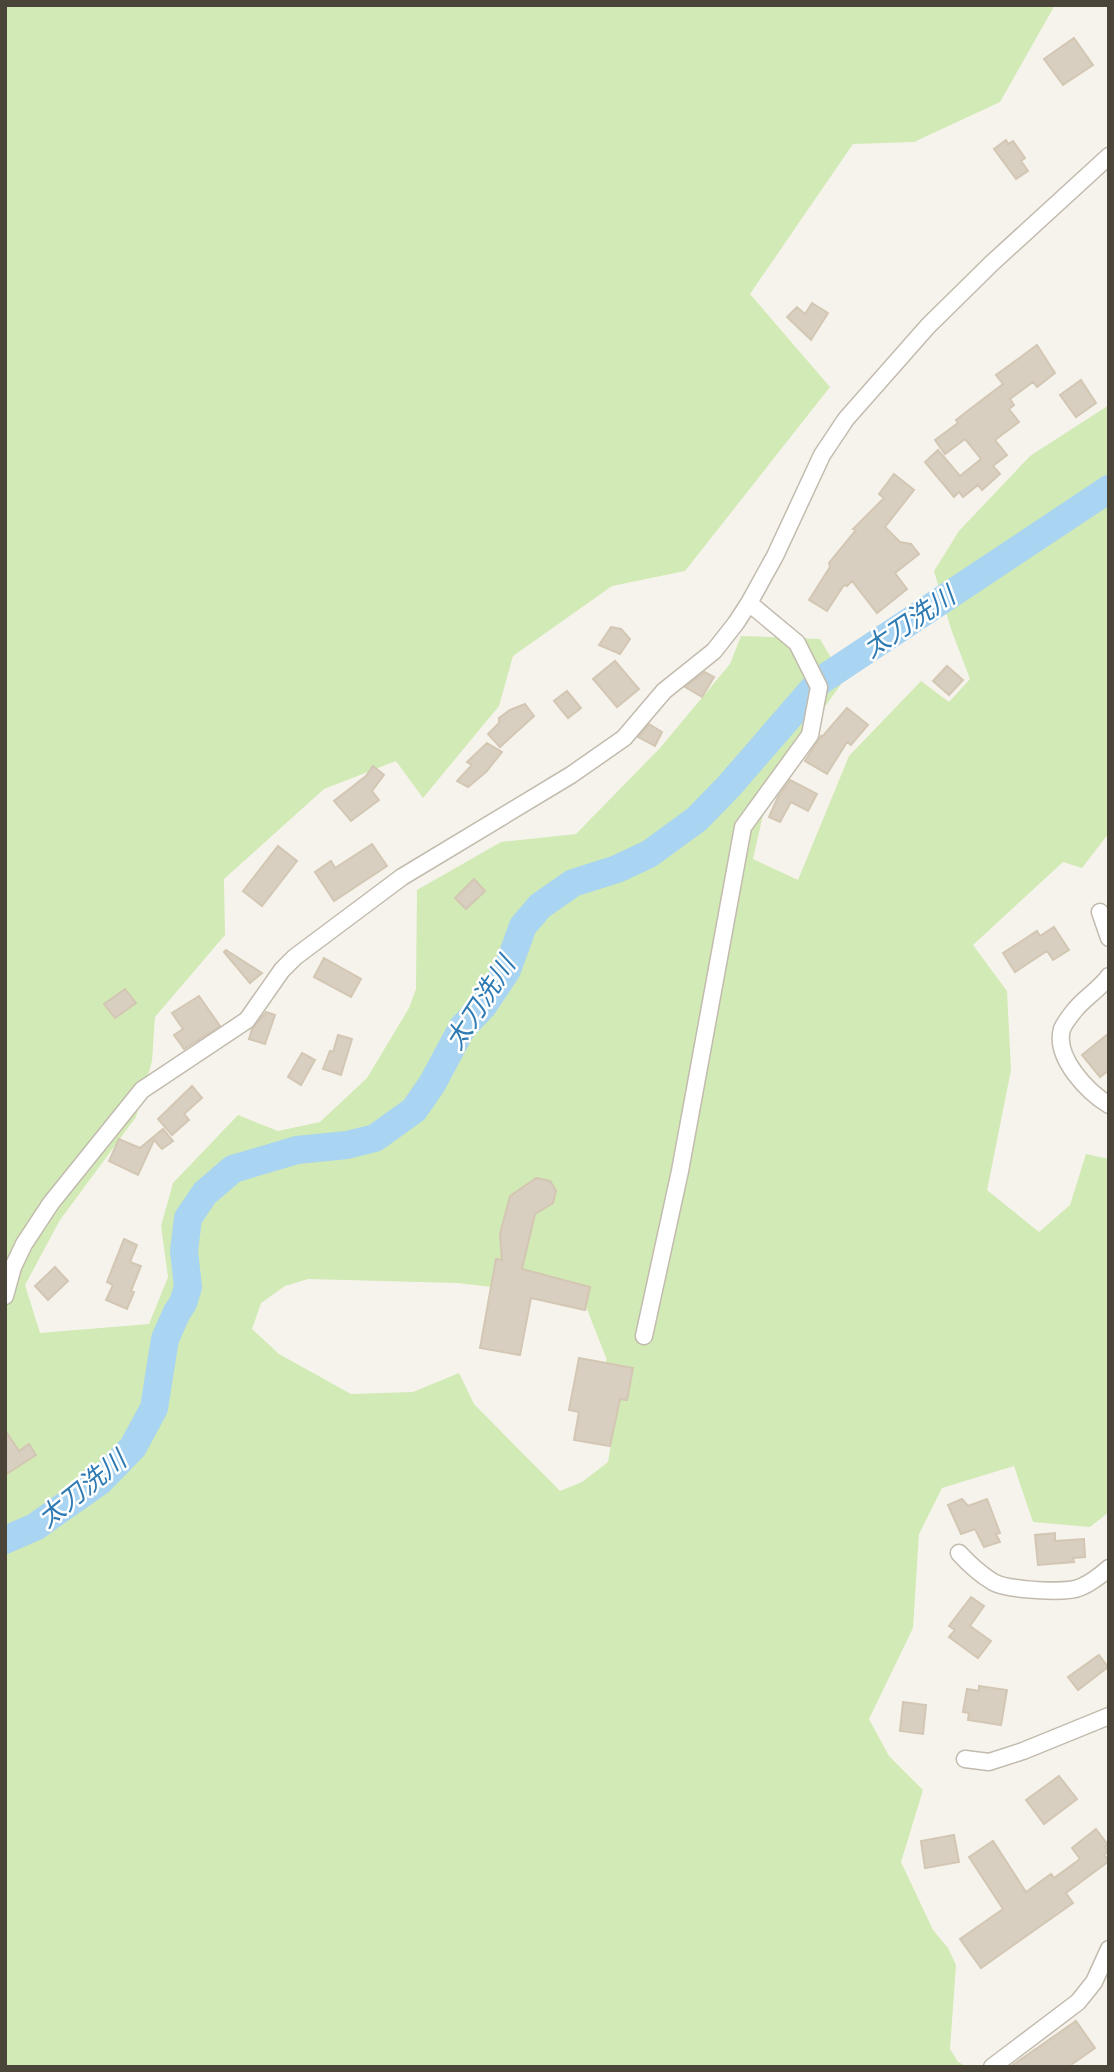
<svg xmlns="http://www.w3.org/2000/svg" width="1114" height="2072" viewBox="0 0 1114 2072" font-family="'Work Sans','Noto Sans JP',sans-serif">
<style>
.green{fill:#d2eab5;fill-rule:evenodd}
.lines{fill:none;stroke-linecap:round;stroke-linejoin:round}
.river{stroke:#a9d4f2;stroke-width:28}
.building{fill:#d8cfc1;stroke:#d3c7b4;stroke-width:2}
.street-casing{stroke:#c2bbae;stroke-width:19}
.street{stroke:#fff;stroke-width:16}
.labels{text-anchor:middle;stroke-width:5;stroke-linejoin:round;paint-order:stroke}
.water-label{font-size:26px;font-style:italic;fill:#2e7ab2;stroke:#fff}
</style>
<rect width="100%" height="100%" fill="#f6f3ec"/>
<path class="green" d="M5,5H1055L1000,102L914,142L853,144L750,294L830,387L685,571L612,586L513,656L499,706L423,798L396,761L324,789L224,879L225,935L155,1017L152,1061L136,1117L60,1220L25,1285L40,1333L149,1324L168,1277L161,1226L173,1183L238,1115L278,1131L320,1122L367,1078L409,1008L416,989L417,890L501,842L576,834L660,748L730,664L741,636L820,639L844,680L788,758L765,806L753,859L798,880L849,756L921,681L949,702L970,679L951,629L934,571L959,531L1030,456L1109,405V833L1082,868L1063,862L973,945L1007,991L1011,1070L987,1190L1039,1232L1070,1205L1086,1154L1109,1159V1512L1090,1527L1033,1522L1014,1466L942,1488L919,1534L913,1628L869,1719L889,1756L923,1790L901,1862L933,1930L948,1948L956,1965L950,2049L958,2062L968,2067H5ZM308,1279L457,1283L509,1289H579L607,1360L588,1383L615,1421L608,1462L582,1482L560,1491L474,1404L459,1373L413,1392L351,1394L279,1354L252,1329L261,1303L285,1286Z"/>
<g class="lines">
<path class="river" d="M5,1540L35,1527L100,1481L133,1447L154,1408L165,1339L177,1312L183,1303L188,1287L184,1251L188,1218L205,1193L233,1169L297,1150L347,1145L375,1138L414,1110L432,1084L462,1028L483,1006L507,970L523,926L540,906L573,883L617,869L649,854L697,819L729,786L820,681L1109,489"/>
</g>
<path class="building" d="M1074,38L1093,65L1063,85L1044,59Z
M1006,140L1008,144L1013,141L1025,158L1021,161L1028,171L1016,179L994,149Z
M812,303L828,313L811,340L787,317L797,307L805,314Z
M1037,345L1055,373L1037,387L1033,382L1010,399L1014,405L1009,409L1019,422L995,440L1007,455L993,466L1000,474L982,490L978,485L963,497L959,492L954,497L925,462L938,450L960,476L981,459L965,439L945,454L935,440L958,423L956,420L974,406L1003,384L996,375Z
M1081,380L1096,403L1076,417L1060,395Z
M894,474L914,490L885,527L900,542L911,544L919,554L895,573L907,589L877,613L852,581L847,586L844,585L827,611L809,600L830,567L829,563L856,530L853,529L884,498L879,494Z
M611,627L621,629L630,639L620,654L599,645Z
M615,661L639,689L617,707L593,679Z
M947,666L963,680L949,695L933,681Z
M705,672L714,677L702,697L685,687Z
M567,691L581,708L568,718L554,701Z
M525,704L534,716L500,747L488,734L499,723V718L510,710Z
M847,708L868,725L851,745L847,742L827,774L805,761L821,736L822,737Z
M649,724L662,732L655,746L638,737Z
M487,743L502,752L486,772L468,787L457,781L472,765L467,762Z
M373,766L384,775L372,791L379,800L351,821L334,801L366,776Z
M790,780L817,794L808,811L791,802L780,822L769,817L778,797Z
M372,844L387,866L334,901L315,872L331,861L335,868Z
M278,846L297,861L262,906L243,891Z
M474,879L485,891L466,909L455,898Z
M1054,927L1069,950L1053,960L1047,951L1015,972L1003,953L1037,931L1040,936Z
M226,950L262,973L250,983L224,952Z
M324,958L361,979L351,997L314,977Z
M125,989L136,1003L115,1018L104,1004Z
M199,996L220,1026L184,1049L174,1035L183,1029L172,1013Z
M266,1012L275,1015L265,1044L249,1039L252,1029Z
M1109,1033V1070L1100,1077L1082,1055Z
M338,1035L352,1039L341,1075L323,1069L330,1051L333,1052Z
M302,1053L315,1060L301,1085L288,1077Z
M192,1086L202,1098L184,1114L189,1120L172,1135L158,1119Z
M163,1129L173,1141L162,1149L154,1140L138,1175L109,1161L119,1139L140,1148Z
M536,1178L550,1181L556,1191L553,1203L535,1214L522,1269L590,1287L585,1310L531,1298L520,1355L480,1348L496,1259L502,1260L500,1234L510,1196Z
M124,1239L137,1245L130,1262L141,1266L131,1291L134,1292L127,1309L106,1300L113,1285L107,1282Z
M55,1267L68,1281L48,1300L35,1286Z
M579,1358L633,1368L627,1400L620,1399L610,1446L574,1440L579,1412L569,1410Z
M5,1430L19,1451L29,1444L36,1455L5,1475Z
M962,1499L968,1506L987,1499L1000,1533L996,1534L1000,1542L984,1547L975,1529L961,1534L948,1505Z
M1055,1533V1541L1084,1539L1085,1557L1073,1558L1074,1562L1038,1565L1035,1535Z
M971,1597L984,1606L970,1626L991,1641L978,1658L949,1637L955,1630L949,1626Z
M1099,1655L1108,1667L1078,1690L1068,1677Z
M979,1686L1007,1690L1001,1725L968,1720L969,1713L963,1712L967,1689L979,1691Z
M903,1702L926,1705L923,1734L900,1731Z
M1059,1776L1077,1799L1044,1824L1026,1800Z
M1096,1829L1108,1845L1105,1847L1108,1852L1104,1855L1109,1861L1066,1893L1073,1903L981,1968L960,1939L1003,1909L969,1857L993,1841L1026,1892L1051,1874L1054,1878L1080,1859L1072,1848Z
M954,1835L959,1862L925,1868L921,1841Z
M1076,2021L1095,2048L1068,2067H1010Z"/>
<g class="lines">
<defs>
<path id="street" d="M1100,912L1109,938
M1109,976C1100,989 1084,998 1074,1011C1070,1016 1064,1024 1062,1029C1054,1058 1088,1092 1109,1105
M5,1296L13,1267L24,1244L51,1203L142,1090L247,1020L282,970L295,957L402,877L571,775L624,738L664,691L714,651L736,623L749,603L775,556L822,455L846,419L928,326L992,263L1109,156
M644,1336L680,1171L743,827L810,735L819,687L797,643L749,603
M959,1553C969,1564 980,1574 993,1582C1007,1590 1067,1594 1081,1587C1091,1583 1101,1575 1109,1568
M965,1759L989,1762L1023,1751L1109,1716
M992,2067L1078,2002L1094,1982L1109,1949"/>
</defs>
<use href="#street" class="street-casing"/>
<use href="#street" class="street"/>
</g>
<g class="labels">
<g class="water-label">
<text transform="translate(909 622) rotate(-34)" y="9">太刀洗川</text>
<text transform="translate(480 1003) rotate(-57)" y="9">太刀洗川</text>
<text transform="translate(82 1489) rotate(-39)" y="9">太刀洗川</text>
</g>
</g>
<rect width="1114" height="2072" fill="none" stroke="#4b4439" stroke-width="14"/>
</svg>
